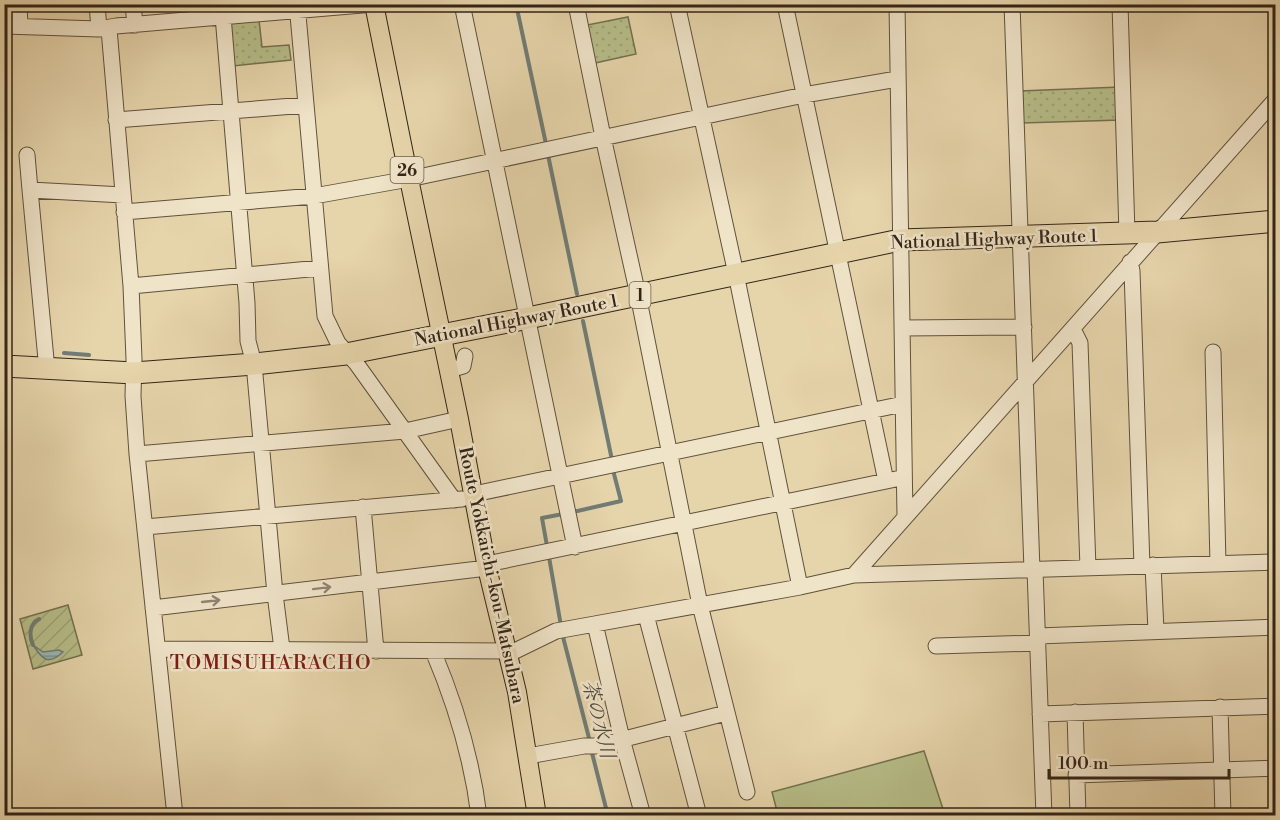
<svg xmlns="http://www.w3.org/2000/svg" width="1280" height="820" viewBox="0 0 1280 820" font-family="'Libre Bodoni','Noto Serif JP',serif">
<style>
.grass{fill:url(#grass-dots);stroke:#747150;stroke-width:1.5}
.garden{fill:url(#garden-furrows);stroke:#747150;stroke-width:1.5}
.pitch{fill:#b6bd88;stroke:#747150;stroke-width:1.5}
.water{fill:url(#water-rules);stroke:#717c75;stroke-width:1.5}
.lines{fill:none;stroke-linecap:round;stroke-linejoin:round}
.stream{stroke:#717c75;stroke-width:4}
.minor-casing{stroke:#60513c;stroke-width:17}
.major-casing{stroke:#332517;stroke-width:20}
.highway-casing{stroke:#332517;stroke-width:23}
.minor{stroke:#efe3c8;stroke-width:15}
.major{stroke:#e6d4ab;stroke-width:18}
.highway{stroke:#e6d4ab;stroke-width:21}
.oneway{stroke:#918470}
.labels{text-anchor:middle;stroke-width:5;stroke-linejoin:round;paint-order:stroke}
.shield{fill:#efe3c8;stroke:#6b5e4c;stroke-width:1.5}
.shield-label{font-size:16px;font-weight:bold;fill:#332517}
.street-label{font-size:18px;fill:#332517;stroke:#efe3c8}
.neighbourhood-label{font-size:20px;letter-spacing:1.5px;fill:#7a1f14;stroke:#efe3c8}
.water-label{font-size:20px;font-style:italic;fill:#4d493e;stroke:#efe3c8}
</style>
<defs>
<pattern id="grass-dots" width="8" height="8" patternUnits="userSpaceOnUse" patternTransform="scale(1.5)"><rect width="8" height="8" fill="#b6bd88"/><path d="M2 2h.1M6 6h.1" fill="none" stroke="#9da275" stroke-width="1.8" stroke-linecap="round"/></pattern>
<pattern id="garden-furrows" width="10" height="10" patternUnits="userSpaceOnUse" patternTransform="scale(1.5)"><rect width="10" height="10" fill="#b6bd88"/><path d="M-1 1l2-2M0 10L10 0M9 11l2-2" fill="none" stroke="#9da275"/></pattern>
<pattern id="water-rules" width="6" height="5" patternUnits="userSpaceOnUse" patternTransform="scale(1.5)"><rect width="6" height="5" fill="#9ab6b3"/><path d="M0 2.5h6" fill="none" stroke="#7e9491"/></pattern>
</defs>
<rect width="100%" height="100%" fill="#e6d4ab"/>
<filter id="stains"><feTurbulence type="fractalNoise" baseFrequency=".00333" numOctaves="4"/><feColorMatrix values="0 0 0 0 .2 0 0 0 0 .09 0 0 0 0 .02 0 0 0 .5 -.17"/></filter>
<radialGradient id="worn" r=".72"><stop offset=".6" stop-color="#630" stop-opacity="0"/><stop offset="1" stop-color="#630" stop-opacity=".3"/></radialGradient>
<path class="grass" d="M628,17L636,54L595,63L587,25Z
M259,20L262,47L289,45L291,60L233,66L229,23Z
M1120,87L1121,120L1022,123L1020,91Z"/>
<path class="garden" d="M68,605L82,655L33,669L20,619Z"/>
<path class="pitch" d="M924,751L945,815H778L772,792Z"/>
<path class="water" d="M33,645L43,652L59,650L63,652C48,666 42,659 33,645Z"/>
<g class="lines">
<path class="stream" d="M516,4L546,144
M548,155L577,294
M583,321L612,460
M64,353L89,355
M573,512L621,501L613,470
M547,546L542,518L563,514
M549,557L561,626
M562,633L590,742
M33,645C29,636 29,624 39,619
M591,749L608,816"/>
<defs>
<path id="minor" d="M19,4L20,26
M97,4L99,29
M133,4L135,25
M222,4L247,303L248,341L254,364L275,594L282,649
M297,4L325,316L338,343L356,363L454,500
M462,4L575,547
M576,4L603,137L638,295L700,605L747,792
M677,4L736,274L800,587
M785,4L886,481
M897,4L905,517
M1012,4L1032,570
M1120,4L1127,234
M4,26L99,29L116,26L374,4
M109,29L131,286L134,359L133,396L137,454L175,816
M116,120L306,105
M27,155L30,190
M124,212L314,196L409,179L804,95L897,79
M1130,262L1132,271L1142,566
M131,286L320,268
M903,328L1024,327
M1073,329L1080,343L1088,568
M1213,352L1218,564
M47,370L30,190L123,195
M449,370L463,366L465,356
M137,454L405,431L459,419
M474,494L903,404
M363,507L376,651
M145,527L462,499
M487,564L896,479
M1153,565L1156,631
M1035,570L1044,816
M854,575L1276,99
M153,608L487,568
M646,615L699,816
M595,624L622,739L643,816
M1038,636L1276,627
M936,646L1038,643
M159,649L515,651L556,631L800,587L854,575L1276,562
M433,651C455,703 472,759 479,816
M1220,707L1223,816
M1075,712L1078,816
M1040,714L1276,706
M528,756L584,746H597L726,713
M1076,775L1276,768"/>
<path id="major" d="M374,4L409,179L459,419L487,568L517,692L537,816"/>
<path id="highway" d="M4,366L134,373L254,364L346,354L528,318L900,240L1157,232L1276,221"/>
</defs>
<use href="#minor" class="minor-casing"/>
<use href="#major" class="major-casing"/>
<use href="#highway" class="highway-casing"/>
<use href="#minor" class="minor"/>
<use href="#major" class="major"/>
<use href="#highway" class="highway"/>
</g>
<defs><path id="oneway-shaft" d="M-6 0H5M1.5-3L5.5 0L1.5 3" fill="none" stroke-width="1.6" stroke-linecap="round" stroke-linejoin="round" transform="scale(1.5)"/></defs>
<g class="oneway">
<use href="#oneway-shaft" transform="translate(322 588) rotate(-7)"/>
<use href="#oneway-shaft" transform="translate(211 601) rotate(-6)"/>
</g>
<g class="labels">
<g class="shield">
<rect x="390.5" y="157" width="33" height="26" rx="4.5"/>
<rect x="629.5" y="282" width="21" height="26" rx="4.5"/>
</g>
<g class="shield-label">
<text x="407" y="176">26</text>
<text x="640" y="301">1</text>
</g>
<g class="street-label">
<text transform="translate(994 239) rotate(-2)" y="6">National Highway Route 1</text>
<text transform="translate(516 320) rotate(-11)" y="6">National Highway Route 1</text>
<text transform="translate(492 575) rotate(78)" y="6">Route Yokkaichi-kou-Matsubara</text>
</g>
<g class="neighbourhood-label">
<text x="271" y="669">TOMISUHARACHO</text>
</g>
<g class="water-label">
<text transform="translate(599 719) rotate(76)" y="7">茶の水川</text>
</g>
</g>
<rect width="1280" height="820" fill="none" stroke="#e6d4ab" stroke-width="24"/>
<rect x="6" y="6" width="1268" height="808" fill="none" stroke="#332517" stroke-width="3"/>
<rect x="12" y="12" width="1256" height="796" fill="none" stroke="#332517" stroke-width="1.5"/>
<path d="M1049 769v9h180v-9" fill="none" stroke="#332517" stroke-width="3"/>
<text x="1058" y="769" font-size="18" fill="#332517" stroke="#efe3c8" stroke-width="4.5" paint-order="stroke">100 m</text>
<rect width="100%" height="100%" filter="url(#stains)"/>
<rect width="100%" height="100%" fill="url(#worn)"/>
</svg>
